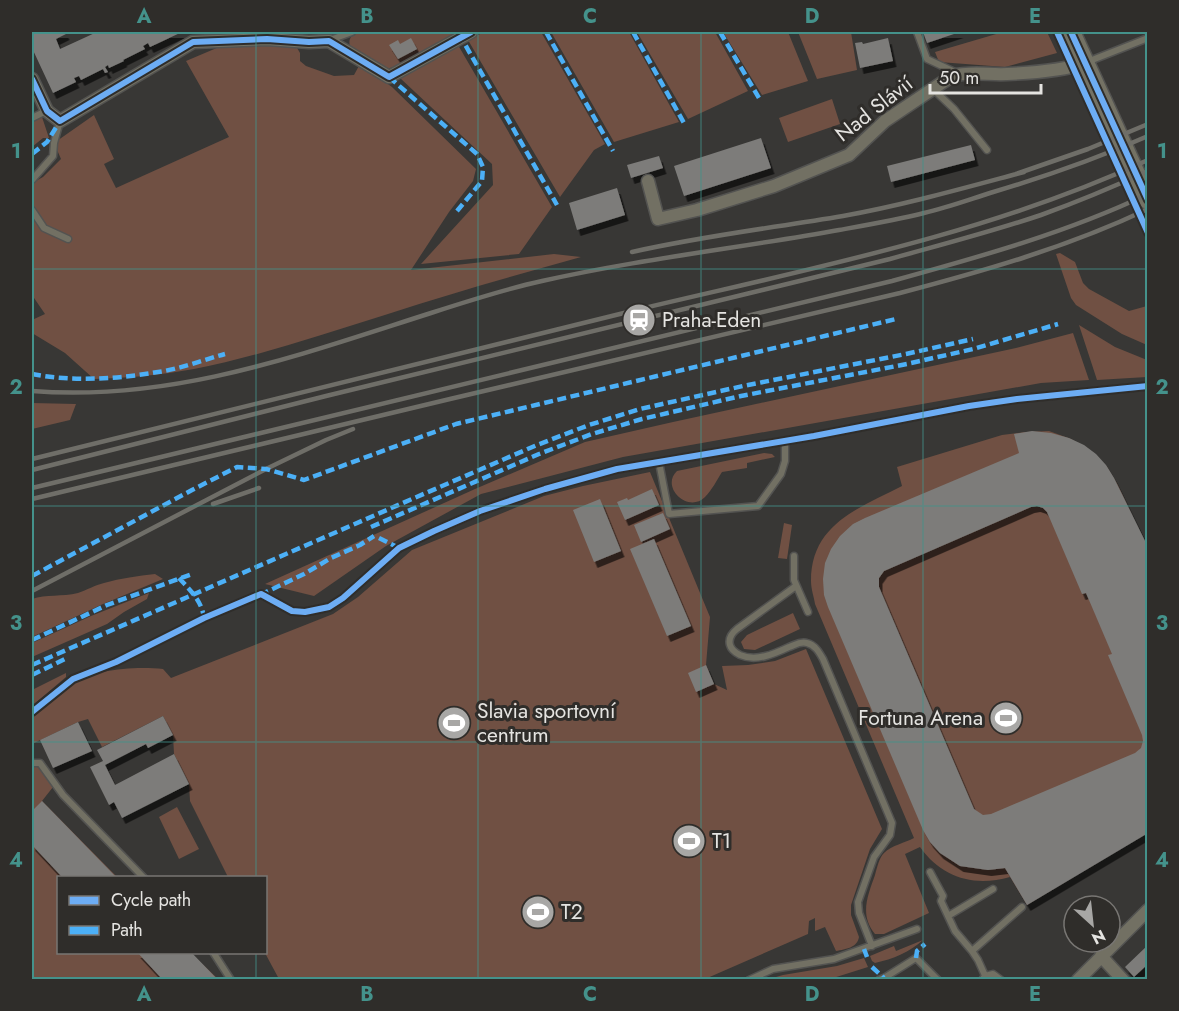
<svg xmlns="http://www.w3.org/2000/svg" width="1179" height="1011" viewBox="0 0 1179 1011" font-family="Jost,sans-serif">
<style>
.green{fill:#705043}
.building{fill:#7d7c7a;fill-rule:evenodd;filter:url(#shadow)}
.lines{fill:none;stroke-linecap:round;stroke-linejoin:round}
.service-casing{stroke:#535351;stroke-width:9}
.minor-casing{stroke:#535351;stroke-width:15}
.secondary-casing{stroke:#535351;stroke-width:21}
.service{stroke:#727063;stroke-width:6}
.minor{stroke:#727063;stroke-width:12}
.secondary{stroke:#747264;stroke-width:18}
.rail{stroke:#6f6e68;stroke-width:4.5}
.quiet{stroke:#4cb0f7;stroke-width:4.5;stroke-dasharray:9 4.5;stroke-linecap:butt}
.cycleway-casing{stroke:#2f2d2a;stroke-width:10}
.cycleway{stroke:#6dadf4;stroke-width:6}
.grid{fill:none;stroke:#44928b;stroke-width:1.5;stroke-opacity:0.55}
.labels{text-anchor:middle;stroke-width:6;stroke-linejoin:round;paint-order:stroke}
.street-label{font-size:21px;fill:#e5e4e1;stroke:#2f2d2a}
.poi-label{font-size:21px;fill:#e5e4e1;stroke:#2f2d2a;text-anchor:start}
.neatline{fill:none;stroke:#44928b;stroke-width:2}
.grid-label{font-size:20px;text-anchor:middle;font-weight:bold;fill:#44928b}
</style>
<defs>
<filter id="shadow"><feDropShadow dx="3.5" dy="6" stdDeviation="0" flood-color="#0009"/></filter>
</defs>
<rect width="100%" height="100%" fill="#383735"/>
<path class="green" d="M359,32H459L394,67L386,69L350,47C348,38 351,36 359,32Z
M484,32H541L605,144L594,150L560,197L468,40Z
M551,32H629L679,122L614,142Z
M637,32H715L748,91L688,119Z
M723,32H788L808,81L762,95Z
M798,32H851L857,70L817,79Z
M1003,32H1047L1057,53L1005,67L939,62L935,52Z
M267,44L296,46L300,53V61L306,66L334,76L354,75L360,64L392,87L476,169L473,181L449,212L411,270L554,254L581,257C516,275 452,293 388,314C324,334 260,356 194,369C161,375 128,378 94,379L65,353L32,333V320L45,314L32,295V183L43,177L61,159L54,143L94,115L114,159L104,164L116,188L229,137L186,61L219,47Z
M458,45L552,207L519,254L421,264L493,185L492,164L400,78Z
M832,99L840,124L788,142L779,118Z
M42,117L49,138H43L32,147V121Z
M1060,253L1075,262L1083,283L1089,289L1129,311L1147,306V345L1122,334L1076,305L1071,298L1056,254Z
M1079,325L1115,347L1147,360V377L1097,380Z
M1073,333L1089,380L1041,383L623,457L481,494L386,546L314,596L265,584L475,489L585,442L673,422L1016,348Z
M32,403L76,404L70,420L32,429Z
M1049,431L1071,439L1094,453L1107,467L1118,485L1147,547V833L1027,905L1010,877C974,887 942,878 920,847L905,854L929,913L884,934H875C859,915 868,895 875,875C877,868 879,858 884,853C892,845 905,843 914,838L815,604C814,597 811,589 811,581C811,524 859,508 902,486L897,467L1002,435L1026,432Z
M764,453L772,454L775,457L747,463V468L722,472C717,480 712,490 705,497C688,514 660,487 677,471Z
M650,472L710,617L706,665L714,684L727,690L722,666L748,665L775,661L806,649L882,829L870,849L851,905V915L859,937C857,948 846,949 836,951L825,927L815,931V918L809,921L808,934L705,979H279L265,953L266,878L228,877L190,801L189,784L174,754L173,735L163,716L102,747L88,719L78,722L32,744V715C45,706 55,694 68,686C92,669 135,666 163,669L171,678L333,614L358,597L412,550L544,496L583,486Z
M784,523L792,525L787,559L778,558Z
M155,574L163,579L103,604L32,637V599C46,594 62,597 78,593C87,590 95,585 104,583C121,578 138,576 155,574Z
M149,593L147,599L124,612L107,624L32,657V643L91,616Z
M793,613L800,629L755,650L744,649L741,642L747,635Z
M66,673V677L32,706V690Z
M32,765L40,768L53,787L42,801L117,877L58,878V952L191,953L218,979L32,980Z
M177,807L199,849L179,859L159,817Z
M923,940C910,952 893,959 875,963L872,961L870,956L894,946L896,951Z
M864,958L868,967L830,979H769L783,975L837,966Z"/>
<path class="building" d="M32,32H65L66,34L56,39L60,49L97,32H182L150,47L148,43L143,46L145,49L123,60L124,61L109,68L108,65L105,67L108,72L105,73L103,69L81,80L79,76L74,78L76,82L53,93L32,48Z
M923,32H960L927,43Z
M411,38L417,49L398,59L389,45L398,40L400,44Z
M888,38L893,61L860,68L855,43L862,42L863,44Z
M761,138L771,168L684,196L674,166Z
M971,145L975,160L891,182L887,166Z
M659,156L663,168L631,178L627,165Z
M617,188L625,215L577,230L569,203Z
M1032,431L1051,433L1069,438L1084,445L1096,454L1106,465L1114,478L1148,547V833L1027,905L1005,868L988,870L960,866L940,853L930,842L923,830L828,607L824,595L823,579L825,563L831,549L840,536L853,524L865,518L1019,453L1014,434ZM1037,506L1043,508L1047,512L1082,594L1086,593L1112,654L1108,655L1142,735L1143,741L1141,748L1135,753L991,814L983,815L974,809L879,587V578L884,571L1031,507Z
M652,489L659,505L625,520L617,502L627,498L628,500Z
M600,499L621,551L594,562L573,510Z
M663,513L670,529L641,542L634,525Z
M654,539L691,626L667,636L630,549Z
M706,665L714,684L696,692L688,673Z
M163,716L173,735L148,748L146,744L105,765L115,785L174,754L189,784L122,818L114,802L109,805L90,767L103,761L97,750Z
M78,722L92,751L53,768L40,740Z
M42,801L117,878H63L32,845V811Z
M1148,945V964L1134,977L1125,967Z
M137,952H191L218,980H163Z"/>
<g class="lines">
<defs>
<path id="service" d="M917,32L927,59L957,73
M330,40L352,32
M1087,62L1148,38
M933,89L954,109L987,150
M32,118L46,111
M32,180L53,156L54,143L60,121
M32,210L44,228L68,239
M659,462L669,514L758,506L781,474L785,461V441
M794,556V580L808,612
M796,586L737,629C732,633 728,638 730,645C731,649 736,653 740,655C756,662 774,654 789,647C795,645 800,641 807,643C815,645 819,652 823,659L892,823L890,835L874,857L858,902L859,913L872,946
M261,594L292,611L305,612L329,607L343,598L399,548L434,531L480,511L545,489L617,469L814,436L969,406L1017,399L1148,386
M32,763H40L63,795L144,878
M930,872L943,896L941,901L955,931L972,951
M948,916L993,889
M213,952L231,980
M749,980L773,969L834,959L917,929
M879,980L884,978L916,958L938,980
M982,980L985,976L993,974L1001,980
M987,980L978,960L972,951L1022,907"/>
<path id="minor" d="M32,79L47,111L60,121L193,42L267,39L309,42L329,41L389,77L471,32
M648,181L658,219L697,210L774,186L849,155L885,121L952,76C970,71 989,75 1007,74C1030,73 1064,70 1086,63
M1101,956L1123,980
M1078,980L1148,910"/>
<path id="secondary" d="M1071,32L1148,200"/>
</defs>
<use href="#service" class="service-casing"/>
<use href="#minor" class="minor-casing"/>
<use href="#secondary" class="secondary-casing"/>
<use href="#service" class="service"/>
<use href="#minor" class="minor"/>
<use href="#secondary" class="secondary"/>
<path class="rail" d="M1016,174L1088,149L1148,124
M632,252C702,236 772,228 843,216C904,205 964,188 1024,172
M32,391C173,402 299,355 431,313C468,301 505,289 542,281C640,259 740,248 839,230C867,225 896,220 924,213C946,208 968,200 990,193C1044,177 1096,159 1148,136
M32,459C233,410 434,359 636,310C808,269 985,235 1148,160
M32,470L326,396L890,259C940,245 991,232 1041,215C1077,202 1113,187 1148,171
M32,488L892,281C979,257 1066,233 1148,194
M32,499L450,399L900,293C984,271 1068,247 1148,209
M213,504L259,488
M32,591L266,469L326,440L353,429"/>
<path class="quiet" d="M546,32L613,151
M633,32L684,123
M720,32L759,98
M459,34L557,205
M389,77L477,154L483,167L482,181L457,211
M32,154L47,142L60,121
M32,374C72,382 117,379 158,372C180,369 203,360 225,354
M371,527L539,454L592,434L642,419L741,396L907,364L973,349L1058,324
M379,538L399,548
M32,576L192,490L237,467L266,469L304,480L456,424L896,319
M179,578C190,590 202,601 204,618
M260,595L304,574L331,558L360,545L374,536
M32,640L107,605L192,574
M32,665L412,499L537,445L589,425L640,409L743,386L906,354L973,339
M32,675L65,659
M864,949L867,957
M916,958L917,951L925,944
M872,967L884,978"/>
<defs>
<path id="cycleway" d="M1057,32L1148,233
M1071,32L1148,200
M32,79L47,111L60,121L193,42L267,39L309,42L329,41L389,77L471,32
M32,712L73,679L116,662L204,618L261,594L292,611L305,612L329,607L343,598L399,548L434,531L480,511L545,489L617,469L814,436L969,406L1017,399L1148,386"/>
</defs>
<use href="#cycleway" class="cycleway-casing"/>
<use href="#cycleway" class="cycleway"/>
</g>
<path class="grid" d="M256,32V878M478,32V980M701,32V980M923,32V980M32,269H1148M32,506H1148M32,742H1148M256,952V980"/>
<defs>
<symbol id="station-disc" viewBox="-11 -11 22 22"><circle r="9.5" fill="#a8a7a5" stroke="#2f2d2a"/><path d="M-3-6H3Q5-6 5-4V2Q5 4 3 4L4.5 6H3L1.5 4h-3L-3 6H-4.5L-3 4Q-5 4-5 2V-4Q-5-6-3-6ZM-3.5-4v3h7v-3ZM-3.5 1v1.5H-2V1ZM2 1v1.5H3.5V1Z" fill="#fff"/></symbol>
<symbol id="stadium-disc" viewBox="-11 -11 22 22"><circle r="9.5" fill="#a8a7a5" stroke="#2f2d2a"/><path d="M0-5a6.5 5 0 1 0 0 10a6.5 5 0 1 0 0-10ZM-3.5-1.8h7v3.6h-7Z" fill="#fff"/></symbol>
</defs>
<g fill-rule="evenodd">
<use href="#station-disc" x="620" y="301" width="38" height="38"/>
<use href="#stadium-disc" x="987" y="699" width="38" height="38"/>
<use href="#stadium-disc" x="435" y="704" width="38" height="38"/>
<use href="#stadium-disc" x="670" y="822" width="38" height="38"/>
<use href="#stadium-disc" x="519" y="893" width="38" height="38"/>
</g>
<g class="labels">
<g class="street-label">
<text transform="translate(874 109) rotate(-38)" y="7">Nad Slávií</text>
</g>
<g class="poi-label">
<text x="662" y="327">Praha-Eden</text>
<text x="477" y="718">Slavia sportovní<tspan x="477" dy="24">centrum</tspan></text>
<text x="983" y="725" text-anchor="end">Fortuna Arena</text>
<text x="712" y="848">T1</text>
<text x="561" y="919">T2</text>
</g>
</g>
<rect width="1179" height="1011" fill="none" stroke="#2f2d2a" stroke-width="66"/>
<rect x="57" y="876" width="210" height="78" fill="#2f2d2a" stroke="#787673" stroke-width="1.5"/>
<rect x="69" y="896" width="30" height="9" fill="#6dadf4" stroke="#787673" stroke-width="1.5"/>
<text x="111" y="906" font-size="18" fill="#e5e4e1">Cycle path</text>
<rect x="69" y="926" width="30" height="9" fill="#4cb0f7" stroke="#787673" stroke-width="1.5"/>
<text x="111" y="936" font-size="18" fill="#e5e4e1">Path</text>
<g transform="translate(1092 924) rotate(153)"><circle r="28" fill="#2f2d2a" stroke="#787673" stroke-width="1.5"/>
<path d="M0-4.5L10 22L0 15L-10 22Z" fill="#a8a7a5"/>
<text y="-9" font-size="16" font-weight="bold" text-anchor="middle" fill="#e5e4e1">N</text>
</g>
<path d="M930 84v9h111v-9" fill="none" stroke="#e5e4e1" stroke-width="3"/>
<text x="939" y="84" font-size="18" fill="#e5e4e1" stroke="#2f2d2a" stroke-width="4.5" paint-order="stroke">50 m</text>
<rect x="33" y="33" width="1113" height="945" class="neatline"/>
<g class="grid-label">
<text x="144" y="23">A</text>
<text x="367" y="23">B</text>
<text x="590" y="23">C</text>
<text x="812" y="23">D</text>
<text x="1035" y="23">E</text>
<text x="16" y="158">1</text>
<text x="1162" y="158">1</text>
<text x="16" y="394">2</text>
<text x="1162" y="394">2</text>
<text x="16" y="630">3</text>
<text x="1162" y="630">3</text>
<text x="16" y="867">4</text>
<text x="1162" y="867">4</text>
<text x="144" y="1001">A</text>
<text x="367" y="1001">B</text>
<text x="590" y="1001">C</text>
<text x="812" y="1001">D</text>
<text x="1035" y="1001">E</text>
</g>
</svg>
